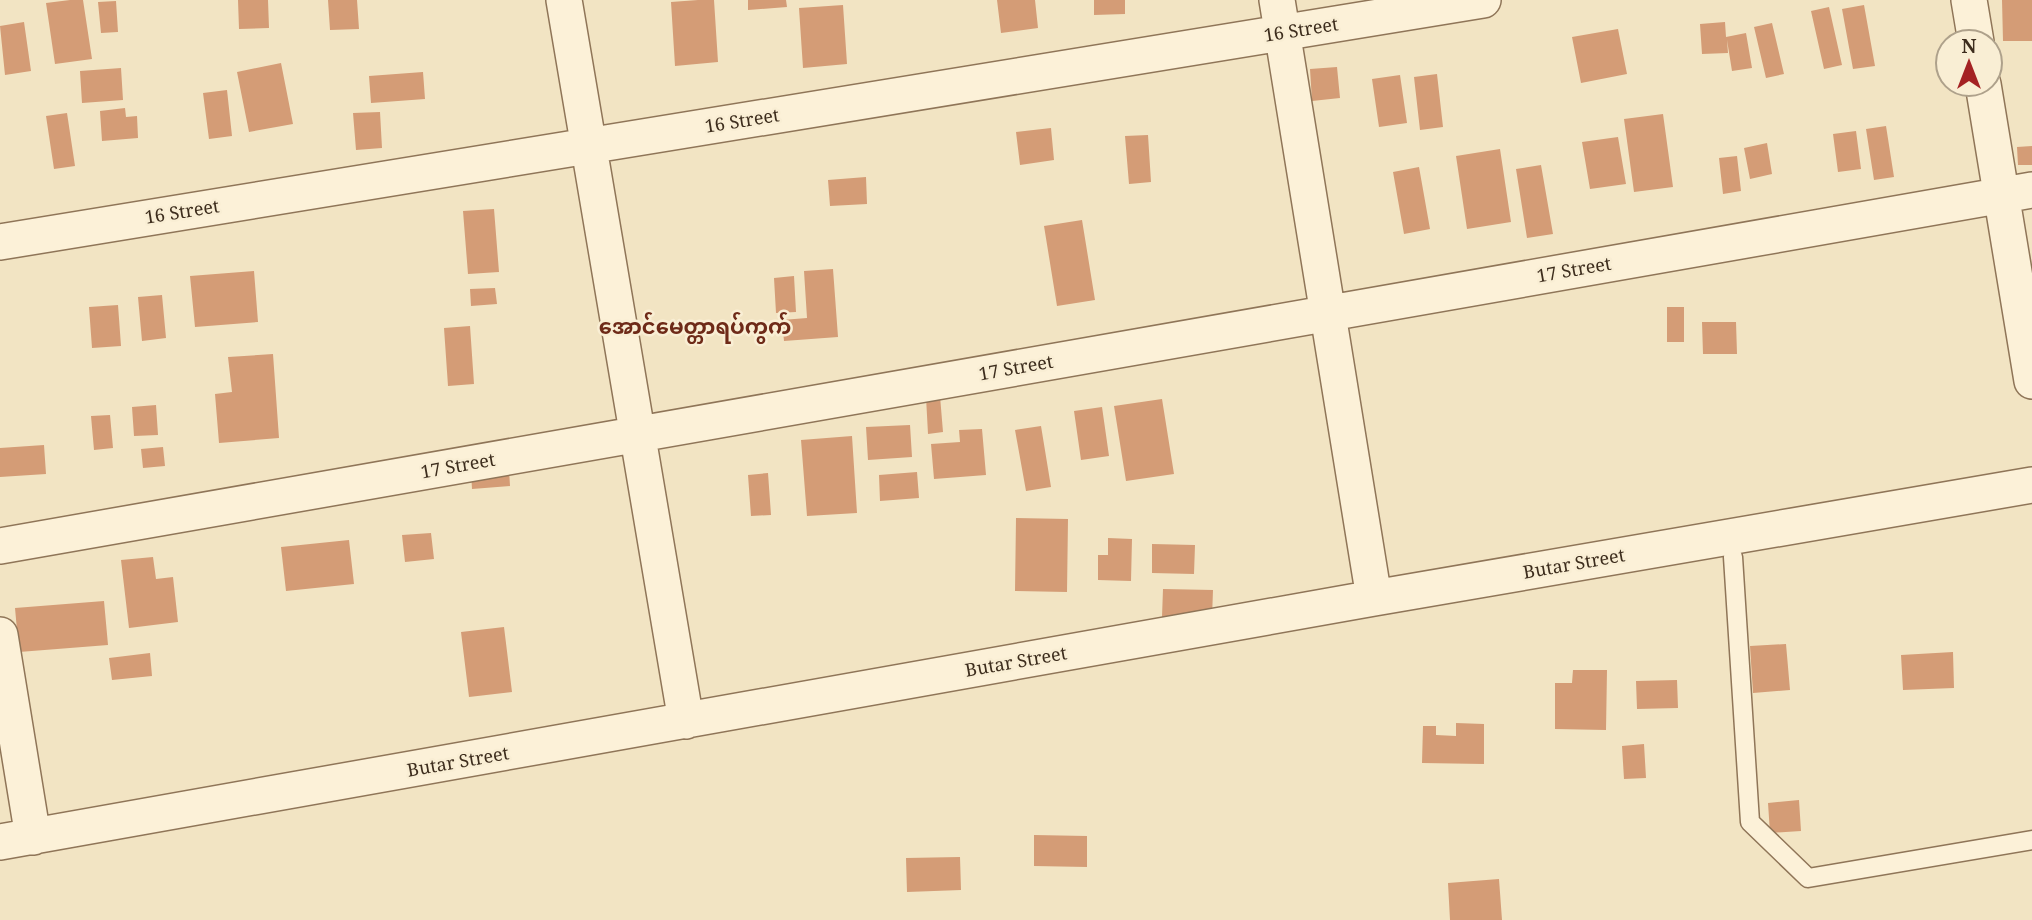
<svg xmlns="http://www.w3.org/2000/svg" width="2032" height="920" viewBox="0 0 2032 920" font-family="'Noto Serif','Noto Sans Myanmar',serif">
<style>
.building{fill:#d49c76}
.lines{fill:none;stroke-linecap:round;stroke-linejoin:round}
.lane-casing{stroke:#8f7558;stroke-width:21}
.street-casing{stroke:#8f7558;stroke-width:38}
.lane{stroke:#fcf1d8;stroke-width:18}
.street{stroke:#fcf1d8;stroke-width:35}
.labels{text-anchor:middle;stroke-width:5;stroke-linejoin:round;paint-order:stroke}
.street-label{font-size:18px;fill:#3d2d1d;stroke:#f9eed4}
.quarter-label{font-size:21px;font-weight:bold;fill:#6e2a18;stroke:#f9eed4}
</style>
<rect width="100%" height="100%" fill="#f2e4c3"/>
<path class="building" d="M70,0H83L92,59L55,64L46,3Z
M238,0H268L269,28L239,29Z
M328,0H357L359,29L330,30Z
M698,0H714L718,62L675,66L671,2Z
M748,0H786L787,7L748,10Z
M997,0H1035L1038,28L1001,33Z
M1094,0H1125V14L1094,15Z
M2002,0H2032V41H2003Z
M116,1L118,32L101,33L98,2Z
M843,5L847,64L803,68L799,8Z
M1864,5L1875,66L1853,69L1842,9Z
M1829,7L1842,65L1824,69L1811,11Z
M24,22L31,71L5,75L0,26Z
M1725,22L1726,37L1746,33L1752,68L1732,71L1727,40L1728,53L1702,54L1700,24Z
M1772,23L1784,74L1766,78L1754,27Z
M1618,29L1627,74L1581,83L1572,37Z
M281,63L293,124L249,132L237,72Z
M1337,67L1340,98L1312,101L1310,69Z
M121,68L123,100L82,103L80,71Z
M423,72L425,99L371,103L369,76Z
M1437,74L1443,127L1420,130L1414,77Z
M1400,75L1407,123L1379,127L1372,79Z
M227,90L232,136L209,139L203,93Z
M125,108L126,117L137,116L138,138L102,141L100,111Z
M380,112L382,148L356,150L353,113Z
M67,113L75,166L54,169L46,116Z
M1663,114L1673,187L1634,192L1624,119Z
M1886,126L1894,177L1874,180L1866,129Z
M1051,128L1054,160L1020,165L1016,132Z
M1856,131L1861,169L1838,172L1833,134Z
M1148,135L1151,182L1129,184L1125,136Z
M1618,137L1626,184L1590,189L1582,142Z
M1767,143L1772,174L1750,179L1744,148Z
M2032,146V165H2018L2017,147Z
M1500,149L1511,222L1467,229L1456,156Z
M1737,156L1741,191L1723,194L1719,158Z
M1541,165L1553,234L1527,238L1516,169Z
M1419,167L1430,229L1404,234L1393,172Z
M866,177L867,204L830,206L828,180Z
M494,209L499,272L468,274L463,211Z
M1082,220L1095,300L1057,306L1044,226Z
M833,269L838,337L784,341L782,320L807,318L804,271Z
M254,271L258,322L195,327L190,276Z
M794,276L796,312L776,313L774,278Z
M495,288L497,304L471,306L470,289Z
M162,295L166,338L142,341L138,297Z
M118,305L121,346L92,348L89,307Z
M1667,307H1684V342H1667Z
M1702,322H1736L1737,354H1703Z
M470,326L474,384L448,386L444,328Z
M273,354L279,438L219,443L215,394L232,392L228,357Z
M940,396L943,432L928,434L926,397Z
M1162,399L1174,474L1126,481L1114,406Z
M156,405L158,435L134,436L132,407Z
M1102,407L1109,456L1081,460L1074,411Z
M110,415L113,448L94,450L91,416Z
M910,425L912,457L868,460L866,427Z
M1041,426L1051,487L1026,491L1015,430Z
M982,429L986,475L934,479L931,444L960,442L959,430Z
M852,436L857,513L807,516L801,440Z
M44,445L46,474L0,477V448Z
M163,447L165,466L143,468L141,449Z
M509,469L510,486L472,489L471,472Z
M917,472L919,498L880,501L879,475Z
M768,473L771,515L751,516L748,475Z
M1016,518L1068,519L1067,592L1015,591Z
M431,533L434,559L405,562L402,535Z
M1108,538L1132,539L1131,581L1098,580V555H1108Z
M349,540L354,584L286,591L281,547Z
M1152,544L1195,545L1194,574L1152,573Z
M153,557L156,579L173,577L178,622L129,628L121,560Z
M1163,589L1213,590L1212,618L1162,617Z
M104,601L108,645L19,652L15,608Z
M504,627L512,692L469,697L461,632Z
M1786,644L1790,690L1753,693L1750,646Z
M1953,652L1954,688L1903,690L1901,655Z
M150,653L152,676L112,680L109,658Z
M1573,670H1607L1606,730L1555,729V683H1572Z
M1677,680L1678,708L1637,709L1636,681Z
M1456,723L1484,724V764L1422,763L1423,726H1436V735L1456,736Z
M1644,744L1646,778L1624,779L1622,746Z
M1799,800L1801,831L1770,833L1768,803Z
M1034,835L1087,836V867L1034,866Z
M960,857L961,890L907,892L906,858Z
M1499,879L1502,920H1450L1448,883Z"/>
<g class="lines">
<defs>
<path id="lane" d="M1733,557L1750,822L1808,878L2032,840"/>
<path id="street" d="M564,0L686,721
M1277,0L1374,598
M1969,0L1976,42
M1983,84L2032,381
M0,242L1483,0
M0,546L2032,190
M0,635L33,837
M0,842L1374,598L2032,485"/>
</defs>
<use href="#lane" class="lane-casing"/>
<use href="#street" class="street-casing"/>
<use href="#lane" class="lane"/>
<use href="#street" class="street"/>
</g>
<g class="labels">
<g class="street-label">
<text transform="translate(1301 30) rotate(-9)" y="6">16 Street</text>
<text transform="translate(742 121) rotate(-9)" y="6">16 Street</text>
<text transform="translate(182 212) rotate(-9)" y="6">16 Street</text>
<text transform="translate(1574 270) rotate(-10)" y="6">17 Street</text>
<text transform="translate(1016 368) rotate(-10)" y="6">17 Street</text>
<text transform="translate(458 466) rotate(-10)" y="6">17 Street</text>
<text transform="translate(1574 564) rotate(-10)" y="6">Butar Street</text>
<text transform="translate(1016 662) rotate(-10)" y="6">Butar Street</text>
<text transform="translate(458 762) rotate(-10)" y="6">Butar Street</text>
</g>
<g class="quarter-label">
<text x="695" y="334">အောင်မေတ္တာရပ်ကွက်</text>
</g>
</g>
<g transform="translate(1969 63)"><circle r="33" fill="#f9eed4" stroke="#aea18b" stroke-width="2"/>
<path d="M0-5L12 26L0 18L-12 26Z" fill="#a42223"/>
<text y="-10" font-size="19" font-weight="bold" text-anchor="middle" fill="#3d2d1d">N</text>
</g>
</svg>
